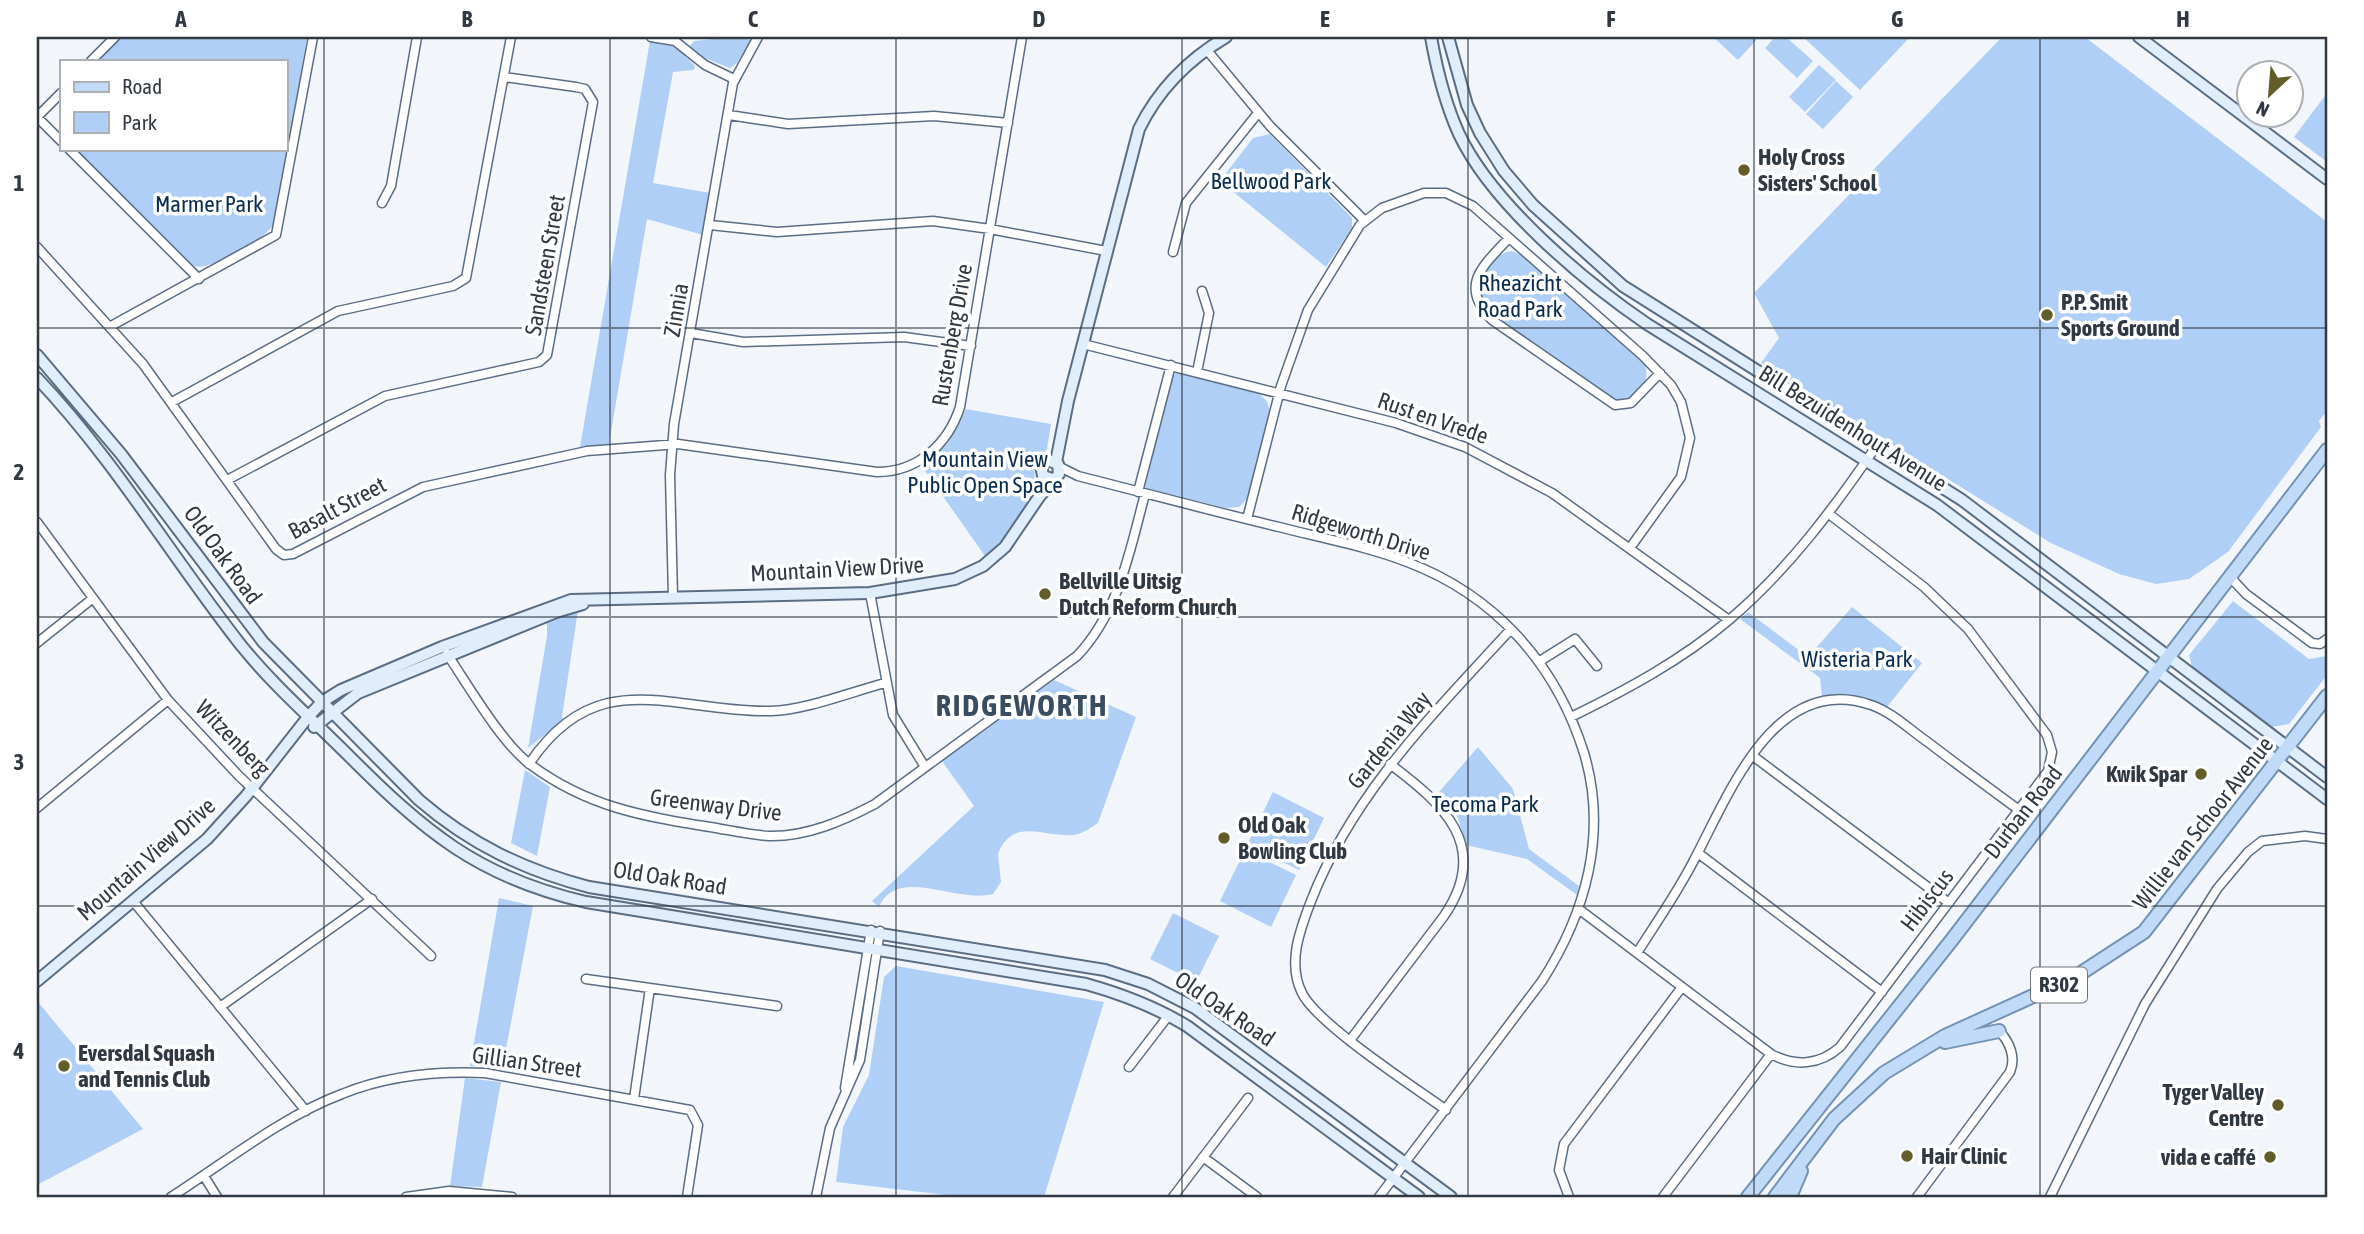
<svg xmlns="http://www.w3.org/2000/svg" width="2364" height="1234" viewBox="0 0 2364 1234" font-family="'Asap Condensed',sans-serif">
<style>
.green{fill:#afcff6}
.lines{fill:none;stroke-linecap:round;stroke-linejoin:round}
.street-casing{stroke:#5a6d83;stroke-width:11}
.secondary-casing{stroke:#5a6d83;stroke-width:14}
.primary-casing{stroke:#7492b4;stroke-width:16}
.street{stroke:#fff;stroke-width:8}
.secondary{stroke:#e0edfb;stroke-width:10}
.primary{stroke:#c1daf7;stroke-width:12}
.grid{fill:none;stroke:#303842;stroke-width:2;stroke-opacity:0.55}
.poi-dot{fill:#625d29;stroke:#fff;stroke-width:2.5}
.labels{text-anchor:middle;stroke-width:7;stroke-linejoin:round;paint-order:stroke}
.shield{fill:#fff;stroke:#6e747b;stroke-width:2}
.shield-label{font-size:21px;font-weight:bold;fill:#303842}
.poi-label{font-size:23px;font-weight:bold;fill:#303842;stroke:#fff;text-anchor:start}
.park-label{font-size:23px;fill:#092c50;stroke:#fff}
.street-label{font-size:23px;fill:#303842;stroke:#fff}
.district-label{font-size:30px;font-weight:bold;letter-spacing:2px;fill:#3a4c60;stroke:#fff}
.neatline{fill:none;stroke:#303842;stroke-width:2.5}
.grid-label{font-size:23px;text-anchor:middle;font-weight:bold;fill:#303842}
</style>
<rect width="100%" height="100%" fill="#f2f6fb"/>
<path class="green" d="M122,37H307L276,220C271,237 210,272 193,266L76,149H285V61H98Z
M735,37L751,40L737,63L730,68L702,57L690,46L694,41Z
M1713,37H1759L1738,60Z
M1775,37H1786L1813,61L1797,78L1765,48Z
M1803,37H1910L1860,90Z
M2002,37H2085L2327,222V411L2319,421L2321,427L2228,552L2189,579L2156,584L2119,574L2051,543L1761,363L1779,338L1754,293Z
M650,41L676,47L695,66L694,70L673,72L653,183L710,193L703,235L647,219L609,444L580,447Z
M1819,65L1836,80L1805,112L1789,97Z
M1836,81L1853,97L1823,129L1806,114Z
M2327,93V162L2294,137Z
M1270,134L1352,218V228L1326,267L1220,181L1253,138Z
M1512,251L1521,255L1643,362C1655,380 1634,402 1615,401L1498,319C1477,301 1475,283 1493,262C1499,256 1503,252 1512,251Z
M1177,373L1259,394L1267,401L1270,411L1247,499L1239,507L1226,508L1145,488L1172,376Z
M966,409L1051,424L1047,449L1035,464L1034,488L1027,506L1005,539L985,556L921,465L948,443Z
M2233,601L2309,659L2327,656V675L2289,724L2271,727L2192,667L2189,655Z
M1852,607L1922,663L1887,707L1856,696H1822L1820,678L1740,619L1748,612L1808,657Z
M578,610L562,717L564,720L528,748L547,636V619Z
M1054,680L1136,717L1098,823C1092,827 1082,834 1074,835C1045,838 1012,816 998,854L1001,882L993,894C955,904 898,865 879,907L872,901L974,806L942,761Z
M1478,747L1513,789L1529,849L1579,886L1577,895L1527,859L1466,845L1458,818L1439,792Z
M525,770L550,787L537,856L511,843Z
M1273,792L1324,818L1299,870L1247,845Z
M1245,850L1296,875L1271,927L1220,901Z
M499,898L533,906L502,1070L470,1066Z
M1173,913L1219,936L1196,982L1150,959Z
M896,966L1104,1002L1044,1197H963L836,1182L843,1127L869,1075L884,977Z
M38,1002L143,1129L37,1185V1003Z
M465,1078L501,1082L482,1187L450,1186Z"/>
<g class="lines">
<defs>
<path id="street" d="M651,37L675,41
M675,37V41L705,65L734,79
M1206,49L1270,126L1364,220
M91,61L115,37
M729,115L788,124L934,116L1008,123
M37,117L61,93
M37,117L61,141
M69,149L199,279
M382,203L391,186L417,37
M710,225L777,232L933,221L990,229L1106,251
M1509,238C1483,266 1458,285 1492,320L1615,405L1631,403L1660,373
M37,247L143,364L276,549L284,555L293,554L423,487L587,451L678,444L877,472C918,472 948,444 960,407L1022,37
M1173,252L1186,203L1258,113
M111,326L276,235L313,37
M691,333L743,342L904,337L971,346
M1083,344L1396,423L1465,447L1552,493L1729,620
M1197,372L1209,313L1202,291
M172,402L338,311L453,286L466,278L511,37
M1060,467L1078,476C1145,493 1212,511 1279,527C1321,538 1366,546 1407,562C1495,595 1556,664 1584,753C1608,833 1586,913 1542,981L1379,1197
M229,479L385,396L539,362L547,355L593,102L585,89L576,87L504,77
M1138,492L1171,365
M1247,519L1281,386L1308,310L1360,225L1382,208L1424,193H1446L1473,206L1643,356L1671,385L1681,402L1690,438L1681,477L1630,548
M37,522L168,700L239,776L431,956
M2231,578L2246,594L2312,643L2320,644L2327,639
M870,593L893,715L925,767
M673,597L670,475L674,424L733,83L758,37
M37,643L92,599
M447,654C468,685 502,744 531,765C588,807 642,816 710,827C729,830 750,835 769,836C806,837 843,821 875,804L1077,656C1119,612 1130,550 1145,494
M1540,661L1575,639L1597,666
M1571,717C1626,690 1682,660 1729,620C1788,570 1834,508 1877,445
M1753,756L1949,903
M529,764C598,661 674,713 771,711C806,710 851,692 885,683
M37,808L168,700
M1698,853L1882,992
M133,901L306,1111
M1580,910L1771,1054C1795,1067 1820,1065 1840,1047L2048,771L2052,752L2047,735L1968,629L1924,587L1829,514
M1637,953C1656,923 1677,893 1693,862C1728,797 1774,671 1871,705C1892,712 1910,730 1929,743C1959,766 1989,788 2019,810
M586,979L777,1006
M220,1007L372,899
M1351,1039L1444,916C1492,846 1443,804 1390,764
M1129,1067L1169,1015
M845,1088L871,930
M634,1099L650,988
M1446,1110C1413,1086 1317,1024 1302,993C1287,963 1300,930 1311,901C1353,793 1434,713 1511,629
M1203,1157L1257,1197
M204,1176L217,1197
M171,1197C224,1163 283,1116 342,1094C386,1076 438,1071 485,1073L690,1110L698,1125L687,1197
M406,1197L449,1191L512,1197
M816,1197L830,1128L860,1060L880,931
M1173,1197L1248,1098
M1569,1197L1559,1170L1564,1144L1682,987
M1663,1197L1771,1054
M1917,1197L2010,1072C2016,1058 2010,1042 1999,1031
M2050,1197L2145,1004L2217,889L2248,852L2262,841L2305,836L2327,839"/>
<path id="secondary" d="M1431,37C1437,71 1445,103 1459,134C1492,204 1584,281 1647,324L1937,505L2327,799
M1448,37L1467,105L1480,133L1504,171L1533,205L1623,286L1962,500L2327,777
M2139,37L2327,179
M37,355L121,454L263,642L419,800C470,844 524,870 589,887L1105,970L1148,984L1195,1008L1451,1197
M37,378C114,459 171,556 240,644C272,684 311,718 347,754C424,831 477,877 586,902L1086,984C1122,994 1154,1006 1187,1026L1419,1197
M1056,462L1068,401L1139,129C1158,90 1189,59 1226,37
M314,727L358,693L556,612L583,604
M37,981L207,839L246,796L308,717L322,702L341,690L442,647L571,600L870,593L955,579L983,566L1005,547L1039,497L1059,474L1058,464L1048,460L1041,465L1043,476L1052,479"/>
<path id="primary" d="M1945,1042L1999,1031
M1748,1197L1951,941L2327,450
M1775,1197L1834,1119L1884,1073L1945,1036L2075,977L2144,932L2327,696
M1790,1197L1801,1171"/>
</defs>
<use href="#street" class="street-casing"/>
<use href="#secondary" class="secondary-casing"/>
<use href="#primary" class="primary-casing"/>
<use href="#street" class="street"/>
<use href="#secondary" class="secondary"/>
<use href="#primary" class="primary"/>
</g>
<path class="grid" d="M324,37V1197M610,37V1197M896,37V1197M1182,37V1197M1468,37V1197M1754,37V1197M2040,37V1197M37,328H2327M37,617H2327M37,906H2327"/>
<g class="poi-dot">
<circle cx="1744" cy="170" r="7"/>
<circle cx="2047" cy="315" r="7"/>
<circle cx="1045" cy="594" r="7"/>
<circle cx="2201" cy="774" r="7"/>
<circle cx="1224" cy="838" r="7"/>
<circle cx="64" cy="1066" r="7"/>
<circle cx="2278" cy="1105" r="7"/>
<circle cx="1907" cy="1156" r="7"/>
<circle cx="2270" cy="1157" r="7"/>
</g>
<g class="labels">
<rect class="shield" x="2031" y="967.5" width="56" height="35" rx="5"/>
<g class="shield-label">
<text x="2059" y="992">R302</text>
</g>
<g class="poi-label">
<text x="1758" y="165">Holy Cross<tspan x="1758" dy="26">Sisters' School</tspan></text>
<text x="2061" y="310">P.P. Smit<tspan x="2061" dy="26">Sports Ground</tspan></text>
<text x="1059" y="589">Bellville Uitsig<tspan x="1059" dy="26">Dutch Reform Church</tspan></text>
<text x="2187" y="782" text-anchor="end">Kwik Spar</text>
<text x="1238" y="833">Old Oak<tspan x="1238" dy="26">Bowling Club</tspan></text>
<text x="78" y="1061">Eversdal Squash<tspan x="78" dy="26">and Tennis Club</tspan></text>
<text x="2264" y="1100" text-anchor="end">Tyger Valley<tspan x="2264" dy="26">Centre</tspan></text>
<text x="1921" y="1164">Hair Clinic</text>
<text x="2256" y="1165" text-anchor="end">vida e caffé</text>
</g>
<g class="park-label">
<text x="1271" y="189">Bellwood Park</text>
<text x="209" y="212">Marmer Park</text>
<text x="1520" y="291">Rheazicht<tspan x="1520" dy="26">Road Park</tspan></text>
<text x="985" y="467">Mountain View<tspan x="985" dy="26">Public Open Space</tspan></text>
<text x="1857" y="667">Wisteria Park</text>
<text x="1485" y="812">Tecoma Park</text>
</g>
<g class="street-label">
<text transform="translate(545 265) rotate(-80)" y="8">Sandsteen Street</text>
<text transform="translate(676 310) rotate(-80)" y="8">Zinnia</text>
<text transform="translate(952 335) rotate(-80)" y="8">Rustenberg Drive</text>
<text transform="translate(1433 418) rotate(19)" y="8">Rust en Vrede</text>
<text transform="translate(1853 428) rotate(32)" y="8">Bill Bezuidenhout Avenue</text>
<text transform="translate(337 508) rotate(-28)" y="8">Basalt Street</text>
<text transform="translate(1361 532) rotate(17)" y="8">Ridgeworth Drive</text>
<text transform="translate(223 555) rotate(54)" y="8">Old Oak Road</text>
<text transform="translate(837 569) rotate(-3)" y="8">Mountain View Drive</text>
<text transform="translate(233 738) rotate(46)" y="8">Witzenberg</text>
<text transform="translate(1389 740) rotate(-51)" y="8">Gardenia Way</text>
<text transform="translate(716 805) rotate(7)" y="8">Greenway Drive</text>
<text transform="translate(2023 812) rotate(-52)" y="8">Durban Road</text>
<text transform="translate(2203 823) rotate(-52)" y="8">Willie van Schoor Avenue</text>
<text transform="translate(146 859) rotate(-41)" y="8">Mountain View Drive</text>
<text transform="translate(670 878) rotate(9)" y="8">Old Oak Road</text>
<text transform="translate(1927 900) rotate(-53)" y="8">Hibiscus</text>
<text transform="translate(1225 1009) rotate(34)" y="8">Old Oak Road</text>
<text transform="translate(527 1062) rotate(8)" y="8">Gillian Street</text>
</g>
<g class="district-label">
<text x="1022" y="716">RIDGEWORTH</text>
</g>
</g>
<rect width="2364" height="1234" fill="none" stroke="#ffffff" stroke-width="77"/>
<rect x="60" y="60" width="228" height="91" fill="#ffffff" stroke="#acafb3" stroke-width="2"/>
<rect x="74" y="82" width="35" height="10" fill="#c1daf7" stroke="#acafb3" stroke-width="2"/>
<text x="122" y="94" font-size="21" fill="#303842">Road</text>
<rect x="74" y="112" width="35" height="21" fill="#afcff6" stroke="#acafb3" stroke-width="2"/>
<text x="122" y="130" font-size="21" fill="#303842">Park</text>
<g transform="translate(2270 94) rotate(206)"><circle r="33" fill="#ffffff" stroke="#acafb3" stroke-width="2"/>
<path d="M0-5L12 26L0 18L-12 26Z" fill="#625d29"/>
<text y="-10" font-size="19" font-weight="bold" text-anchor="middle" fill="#303842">N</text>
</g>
<rect x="38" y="38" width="2288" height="1158" class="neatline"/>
<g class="grid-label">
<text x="181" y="27">A</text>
<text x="467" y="27">B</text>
<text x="753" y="27">C</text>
<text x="1039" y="27">D</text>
<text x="1325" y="27">E</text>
<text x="1611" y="27">F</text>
<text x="1897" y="27">G</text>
<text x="2183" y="27">H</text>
<text x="19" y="191">1</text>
<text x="19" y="480">2</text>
<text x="19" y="770">3</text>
<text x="19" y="1059">4</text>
</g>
</svg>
